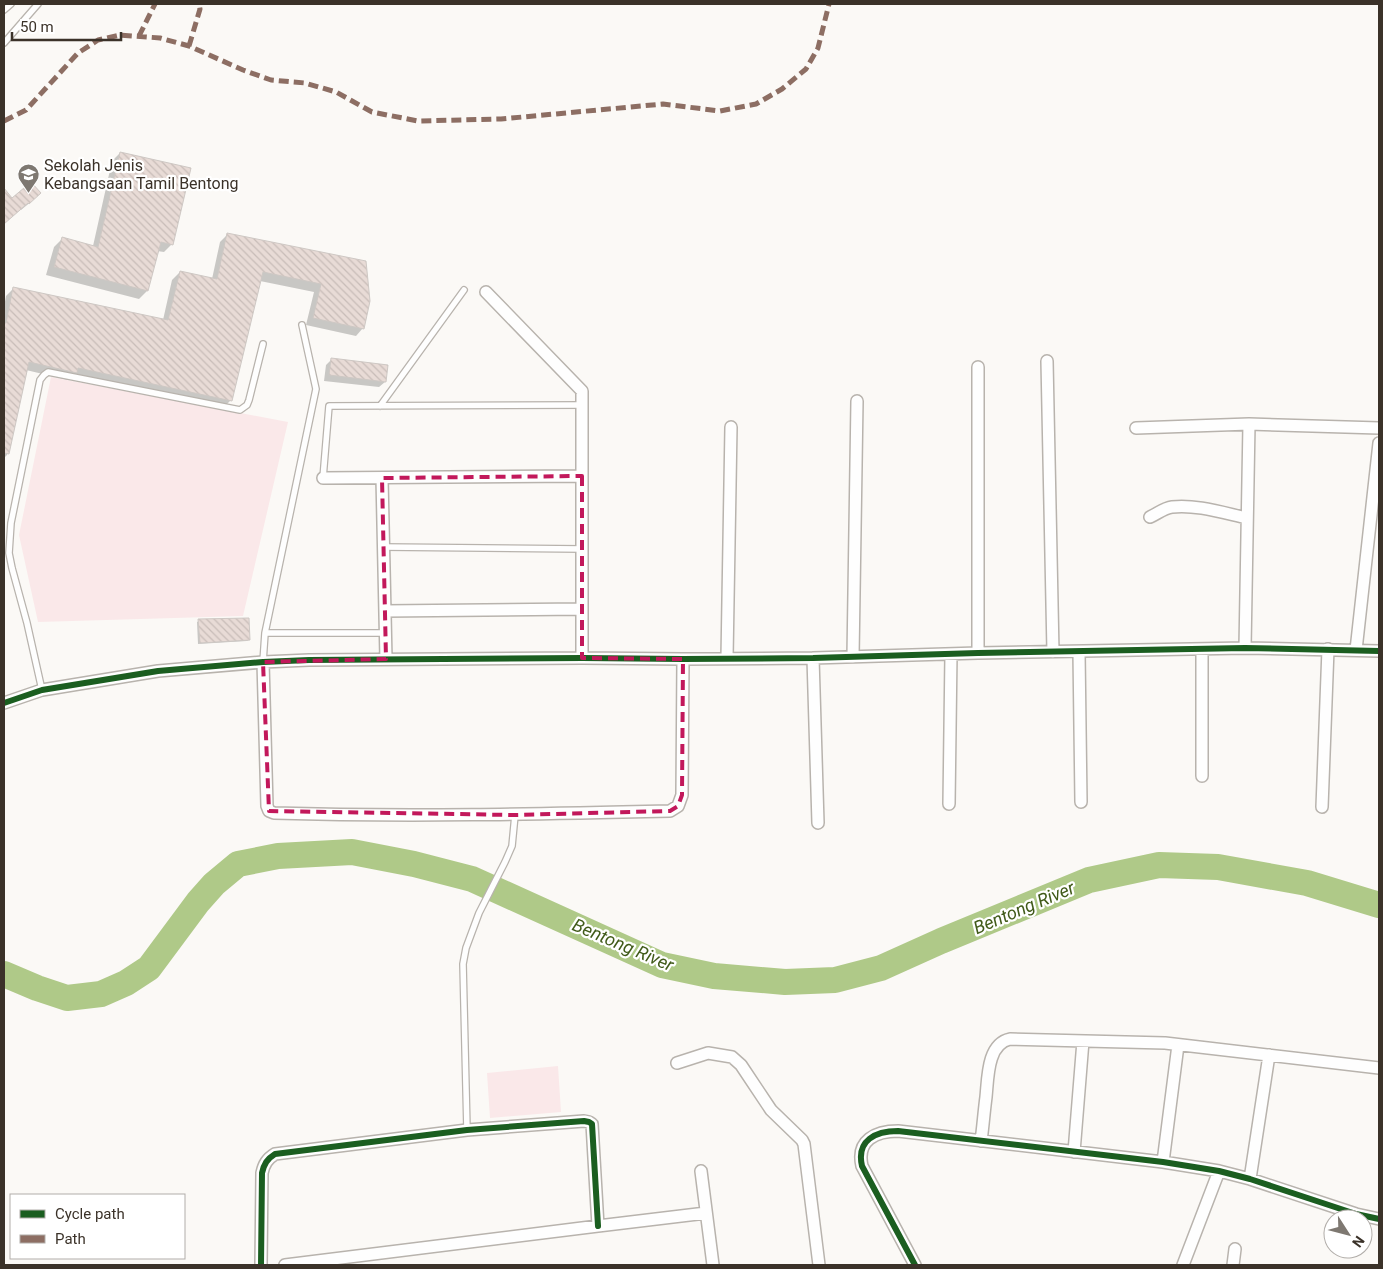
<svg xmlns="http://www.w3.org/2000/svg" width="1383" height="1269" viewBox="0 0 1383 1269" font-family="Roboto,sans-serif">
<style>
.green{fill:#fae8e9}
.shadow{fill:#0003}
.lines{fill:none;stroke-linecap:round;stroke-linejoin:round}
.river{stroke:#afc988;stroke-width:26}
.building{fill:url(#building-back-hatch);stroke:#cec8c4}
.service-casing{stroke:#b8b3ad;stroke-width:8}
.minor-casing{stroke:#b8b3ad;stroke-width:14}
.service{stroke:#fefefe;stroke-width:5.5}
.minor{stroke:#fefefe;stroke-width:11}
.quiet{stroke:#8d6e63;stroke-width:5;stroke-dasharray:10 5;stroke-linecap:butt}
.cycleway-casing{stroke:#fff;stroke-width:9}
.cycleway{stroke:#1b5e20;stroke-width:6}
.marked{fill:none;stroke:#c2185b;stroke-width:4;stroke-dasharray:10 6;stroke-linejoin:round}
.labels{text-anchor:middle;stroke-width:4.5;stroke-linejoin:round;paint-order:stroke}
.poi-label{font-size:16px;fill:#3b3229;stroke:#fff;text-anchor:start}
.water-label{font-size:18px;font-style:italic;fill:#415b1a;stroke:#fff}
</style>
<defs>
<pattern id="building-back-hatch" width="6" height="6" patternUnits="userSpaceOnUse" patternTransform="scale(1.25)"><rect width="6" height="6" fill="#e8dbd6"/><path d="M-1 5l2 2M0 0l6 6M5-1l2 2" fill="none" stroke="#c8bcb8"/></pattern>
</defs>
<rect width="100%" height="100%" fill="#fbf9f6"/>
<path class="green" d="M51,377L288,422L243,616L38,622L19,535Z
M558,1066L561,1112L490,1118L487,1073Z"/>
<path class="shadow" d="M120,153L172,244L164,252L157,251L147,291L139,299L46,275L54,247L62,239L93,246L112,161Z
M4,190L12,200L32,201L21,210L19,209L4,223Z
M228,234L365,262L363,328L356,336L306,325L314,292L260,281L231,400L223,408L72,376L68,380L26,370L7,455L4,458V307L6,296L14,288L163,320L172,280L180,272L212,279L220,242Z
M332,359L385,382L379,387L324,381L326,365Z
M199,621L249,640L247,641L198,644L197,622Z"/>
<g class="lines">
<path class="river" d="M4,974L37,988L67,998L101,994L126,983L149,968L198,902L214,884L238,864L278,856L352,852L414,864L472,879L662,965L714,976L785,982L835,980L881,968L941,941L1089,880L1159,865L1218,867L1307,883L1379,905"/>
</g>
<path class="building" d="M120,152L191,168L173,245L161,242L148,291L54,267L62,237L98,247Z
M31,182L41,193L29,204L28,203L4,224V188L12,198Z
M227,233L366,261L370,301L364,329L313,318L321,284L263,272L232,401L78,368L77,373L29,362L9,454L4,453V323H6L13,287L168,320L180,271L217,279Z
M331,358L388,365L386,382L329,375Z
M249,618L250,640L200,643L198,619Z"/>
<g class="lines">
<defs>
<path id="service" d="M4,10L11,4
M4,43L38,4
M380,406L464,290
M323,478L329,406L582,405
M383,547L582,549
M265,633H385
M263,662L265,633L316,389L302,325
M42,690L27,623L12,568L9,553L11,523L40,380L44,375L48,372L240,410L247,405L249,400L263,344
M467,1130L463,964L466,948L479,913L505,862L512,846L515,815"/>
<path id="minor" d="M486,292L582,391V658
M1047,361L1053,652
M1136,428L1249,424L1379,428
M323,478L582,476
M382,478L386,659
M1150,517C1157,514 1164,508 1172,507C1195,504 1224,513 1247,518
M385,611L582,609
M1245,648L1249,424
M1356,650L1379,443
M1079,652L1081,802
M978,653V367
M853,657L857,401
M727,658L731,427
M813,658L818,823
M263,662L267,806L269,811L274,813C406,817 538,814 670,811L678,806L682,795L683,659
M4,703L42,690L158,671L263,662L309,660L582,658L683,659L813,658L978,653L1245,648L1379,651
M1202,776V649
M949,804L951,654
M1322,807L1328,649
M677,1063L708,1053L732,1057L741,1065L771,1110L802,1140L804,1144L819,1265
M981,1141C983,1127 984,1112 986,1097C988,1078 987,1044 1010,1039L1165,1043L1379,1068
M1074,1152L1083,1041
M1163,1162L1178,1045
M701,1171L713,1265
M1250,1179L1269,1055
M261,1265L262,1173C264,1164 267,1159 275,1154L467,1130L584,1121L589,1122L592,1124L598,1226
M285,1265L598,1226L706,1213
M915,1265L862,1166C856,1140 876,1131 898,1131L1163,1162L1219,1171L1250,1179L1356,1214L1379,1219
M1183,1265L1219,1171
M1233,1265L1235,1249"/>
</defs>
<use href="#service" class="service-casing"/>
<use href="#minor" class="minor-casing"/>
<use href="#service" class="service"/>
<use href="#minor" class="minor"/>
<path class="quiet" d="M139,36L155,4
M189,46L200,9L199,4
M4,121L26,110L78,53L98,40L120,35L160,38L189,46L243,70L271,80L305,83L336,92L372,112L418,121L501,119L663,104L720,111L756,104L782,89L806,69L818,48L829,4"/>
<defs>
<path id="cycleway" d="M4,703L42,690L158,671L263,662L309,660L582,658L683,659L813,658L978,653L1245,648L1379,651
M261,1265L262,1173C264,1164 267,1159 275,1154L467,1130L584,1121L589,1122L592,1124L598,1226
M915,1265L862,1166C856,1140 876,1131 898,1131L1163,1162L1219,1171L1250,1179L1356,1214L1379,1219"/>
</defs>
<use href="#cycleway" class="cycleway-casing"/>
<use href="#cycleway" class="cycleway"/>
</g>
<path class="marked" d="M582,476V658L683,659L682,795L678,806L670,811L515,815L269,811L263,662L386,659L382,478Z"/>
<defs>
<symbol id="school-pin" viewBox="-11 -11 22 30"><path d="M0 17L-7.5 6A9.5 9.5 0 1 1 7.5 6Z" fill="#7e7871" stroke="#fff"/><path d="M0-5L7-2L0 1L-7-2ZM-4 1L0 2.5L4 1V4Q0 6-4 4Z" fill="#fff"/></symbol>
</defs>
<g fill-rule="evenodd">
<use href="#school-pin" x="16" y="162" width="25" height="34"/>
</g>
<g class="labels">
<g class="poi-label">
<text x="44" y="171">Sekolah Jenis<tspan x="44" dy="18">Kebangsaan Tamil Bentong</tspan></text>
</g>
<g class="water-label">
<text transform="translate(1024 908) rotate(-23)" y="6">Bentong River</text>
<text transform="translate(623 945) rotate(23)" y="6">Bentong River</text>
</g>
</g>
<rect width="1383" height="1269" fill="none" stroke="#3b3229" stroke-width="10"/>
<rect x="10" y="1194" width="175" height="65" fill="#ffffff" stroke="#b1ada9"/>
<rect x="20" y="1210" width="25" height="8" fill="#1b5e20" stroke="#b1ada9"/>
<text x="55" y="1219" font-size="15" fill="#3b3229">Cycle path</text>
<rect x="20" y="1235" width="25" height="8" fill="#8d6e63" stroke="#b1ada9"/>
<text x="55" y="1244" font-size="15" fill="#3b3229">Path</text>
<g transform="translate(1348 1234) rotate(126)"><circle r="24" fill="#ffffff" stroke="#b1ada9"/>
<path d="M0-4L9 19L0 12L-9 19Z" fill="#7e7871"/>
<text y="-8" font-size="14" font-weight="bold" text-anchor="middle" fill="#3b3229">N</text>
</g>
<path d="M12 32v8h109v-8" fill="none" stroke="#3b3229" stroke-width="2.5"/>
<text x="20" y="32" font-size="15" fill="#3b3229" stroke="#ffffff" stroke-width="4" paint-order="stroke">50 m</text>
</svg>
